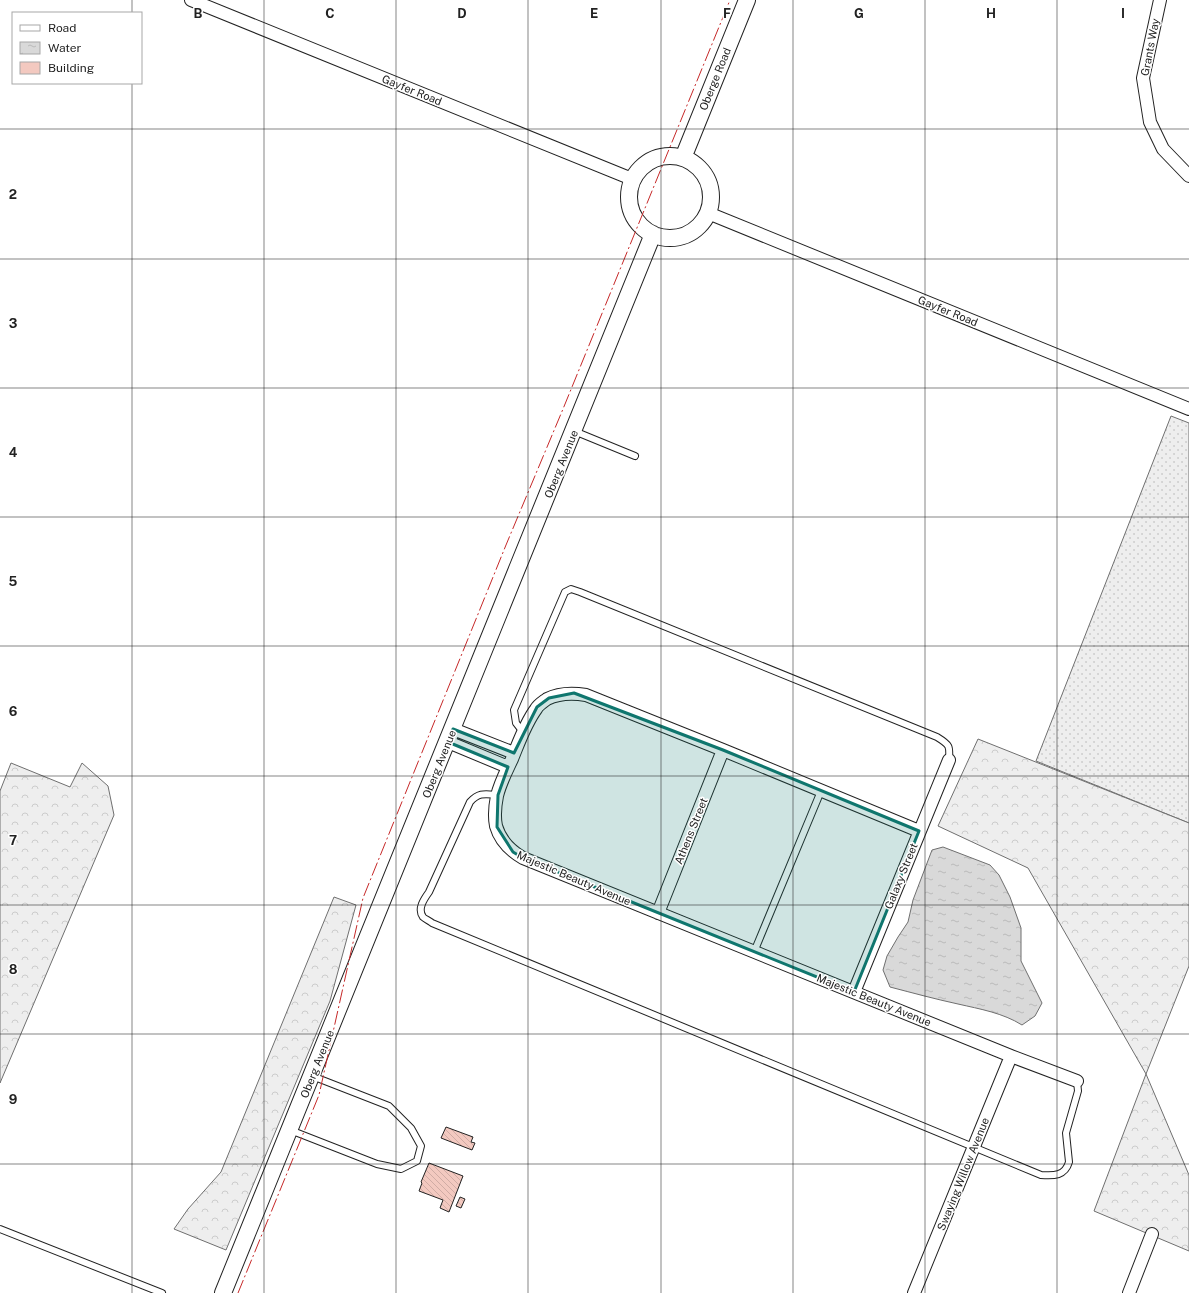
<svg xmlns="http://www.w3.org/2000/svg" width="1189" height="1293" viewBox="0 0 1189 1293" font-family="'Public Sans',sans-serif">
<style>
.grass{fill:url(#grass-dots);stroke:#6f6f6f}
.forest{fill:url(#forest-crowns);stroke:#6f6f6f}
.water{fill:url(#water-ripples);stroke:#6f6f6f}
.building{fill:url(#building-back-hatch);stroke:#222}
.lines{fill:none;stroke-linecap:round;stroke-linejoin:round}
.lane-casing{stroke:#222;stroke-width:8}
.street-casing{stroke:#222;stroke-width:14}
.secondary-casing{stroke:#222;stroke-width:18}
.lane{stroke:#fff;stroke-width:6}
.street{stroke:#fff;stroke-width:12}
.secondary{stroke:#fff;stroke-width:16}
.power{stroke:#c62828;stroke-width:1;stroke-dasharray:14 3 2 3;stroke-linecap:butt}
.marked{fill:#0f766e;fill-opacity:0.2;stroke:#0f766e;stroke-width:3;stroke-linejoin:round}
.grid{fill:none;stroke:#222;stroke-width:1;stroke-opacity:0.55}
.labels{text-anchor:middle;stroke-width:3;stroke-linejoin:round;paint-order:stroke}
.street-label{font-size:11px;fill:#222;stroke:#fff}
.grid-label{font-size:13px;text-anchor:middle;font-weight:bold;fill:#222;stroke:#fff;stroke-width:3;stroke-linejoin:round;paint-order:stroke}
</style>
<defs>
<pattern id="grass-dots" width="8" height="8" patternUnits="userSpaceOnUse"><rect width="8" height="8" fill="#eee"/><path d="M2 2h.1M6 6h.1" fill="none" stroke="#ccc" stroke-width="1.8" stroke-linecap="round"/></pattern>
<pattern id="forest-crowns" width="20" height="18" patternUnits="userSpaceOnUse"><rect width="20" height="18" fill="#eee"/><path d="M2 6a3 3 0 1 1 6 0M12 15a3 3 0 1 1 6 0" fill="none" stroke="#ccc"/></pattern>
<pattern id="water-ripples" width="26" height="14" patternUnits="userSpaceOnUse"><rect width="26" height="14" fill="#d9d9d9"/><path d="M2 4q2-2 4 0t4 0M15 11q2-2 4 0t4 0" fill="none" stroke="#bababa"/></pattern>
<pattern id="building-back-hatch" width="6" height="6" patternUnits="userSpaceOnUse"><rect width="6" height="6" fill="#f3c9c0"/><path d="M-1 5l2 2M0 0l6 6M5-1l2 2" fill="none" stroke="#d0aca5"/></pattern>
</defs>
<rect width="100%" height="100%" fill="#fff"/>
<path class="grass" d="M1171,416L1189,423V823L1036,761Z"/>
<path class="forest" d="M978,739L1189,823V966L1146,1074L1189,1175V1251L1094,1211L1146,1074L1028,868L938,826Z
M11,763L70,787L82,763L108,786L114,815L0,1083V791Z
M334,897L356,905L330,1001L226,1250L174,1229L188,1209L221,1172Z"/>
<path class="water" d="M943,847L990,865L999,875L1010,897L1021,928V961L1042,1003L1035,1016L1022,1025C1003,1013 980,1009 958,1004C935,999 913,993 890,987L883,970L887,956L898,937L908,922L913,900L932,850Z"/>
<path class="building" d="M446,1127L473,1137L471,1142L475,1143L472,1150L441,1138Z
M429,1163L463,1176L449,1212L440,1208L443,1200L419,1191L422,1183L421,1182Z
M460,1197L465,1199L461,1208L456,1206Z"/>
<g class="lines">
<defs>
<path id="lane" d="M574,431L635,456
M523,732L516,723L514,710L565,592L571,589L580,592L937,737C950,745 950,746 949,760
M498,795C485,794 479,792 470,802L429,892C424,899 417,909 423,917C425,919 430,921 432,923L1041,1175C1054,1176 1065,1176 1069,1162L1066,1133L1078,1091L1077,1081
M754,952L821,791
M290,1130L377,1164L401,1169L417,1161L421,1146L411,1128L389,1106L312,1076
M0,1229L162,1293"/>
<path id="street" d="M191,0L632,179
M1160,0L1143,78L1150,122L1163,149L1189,176
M708,213L1189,409
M453,729L514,753
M448,742L508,767
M919,831L723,750L586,695C574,693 559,693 547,699C543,702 538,705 536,709C525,724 519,742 512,759C507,770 500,783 497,796C495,806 494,816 496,826C500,840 511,851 523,858L1011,1056L1077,1081
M658,913L723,750
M854,992L949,760
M914,1293L1011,1056
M1129,1293L1152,1234"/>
<path id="secondary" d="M629 197a41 41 0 1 1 82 0a41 41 0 1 1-82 0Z
M683,158L747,0
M223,1293L653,234"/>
</defs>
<use href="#lane" class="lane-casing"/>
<use href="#street" class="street-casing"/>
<use href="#secondary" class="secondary-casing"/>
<use href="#lane" class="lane"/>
<use href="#street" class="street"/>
<use href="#secondary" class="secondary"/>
<path class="power" d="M238,1293L319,1095L363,898L506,545L563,409L730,0"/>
</g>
<path class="marked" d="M574,693L723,750L919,831L854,992L523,858L513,852L497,827L498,795L508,767L448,742L453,729L514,753L537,707L549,698Z"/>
<path class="grid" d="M132,0V13M264,0V1293M396,0V1293M528,0V1293M661,0V1293M793,0V1293M925,0V1293M1057,0V1293M132,83V1293M0,129H1189M0,259H1189M0,388H1189M0,517H1189M0,646H1189M0,776H1189M0,905H1189M0,1034H1189M0,1164H1189"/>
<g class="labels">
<g class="street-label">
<text transform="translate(1150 47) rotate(-79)" y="4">Grants Way</text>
<text transform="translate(715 79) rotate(-68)" y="4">Oberge Road</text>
<text transform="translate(412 90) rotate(22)" y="4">Gayfer Road</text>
<text transform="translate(948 311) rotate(22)" y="4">Gayfer Road</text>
<text transform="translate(561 464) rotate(-68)" y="4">Oberg Avenue</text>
<text transform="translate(439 764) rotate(-68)" y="4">Oberg Avenue</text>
<text transform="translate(691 831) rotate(-68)" y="4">Athens Street</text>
<text transform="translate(901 876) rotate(-68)" y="4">Galaxy Street</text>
<text transform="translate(574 878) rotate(23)" y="4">Majestic Beauty Avenue</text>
<text transform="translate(874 1000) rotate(22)" y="4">Majestic Beauty Avenue</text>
<text transform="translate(317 1064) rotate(-68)" y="4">Oberg Avenue</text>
<text transform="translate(963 1174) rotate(-68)" y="4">Swaying Willow Avenue</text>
</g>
</g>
<g class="grid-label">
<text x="198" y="18">B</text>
<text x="330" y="18">C</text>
<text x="462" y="18">D</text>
<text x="594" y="18">E</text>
<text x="727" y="18">F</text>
<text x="859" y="18">G</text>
<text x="991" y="18">H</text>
<text x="1123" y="18">I</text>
<text x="13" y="199">2</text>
<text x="13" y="328">3</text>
<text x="13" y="457">4</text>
<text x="13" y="586">5</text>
<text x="13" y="716">6</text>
<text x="13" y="845">7</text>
<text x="13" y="974">8</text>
<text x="13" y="1104">9</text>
</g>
<rect x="12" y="12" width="130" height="72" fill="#ffffff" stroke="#a7a7a7"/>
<rect x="20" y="25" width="20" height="6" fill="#ffffff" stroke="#a7a7a7"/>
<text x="48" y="32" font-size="12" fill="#222222">Road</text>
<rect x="20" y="42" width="20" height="12" fill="url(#water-ripples)" stroke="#a7a7a7"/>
<text x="48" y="52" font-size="12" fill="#222222">Water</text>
<rect x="20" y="62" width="20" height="12" fill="#f3c9c0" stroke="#a7a7a7"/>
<text x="48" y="72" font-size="12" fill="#222222">Building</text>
</svg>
